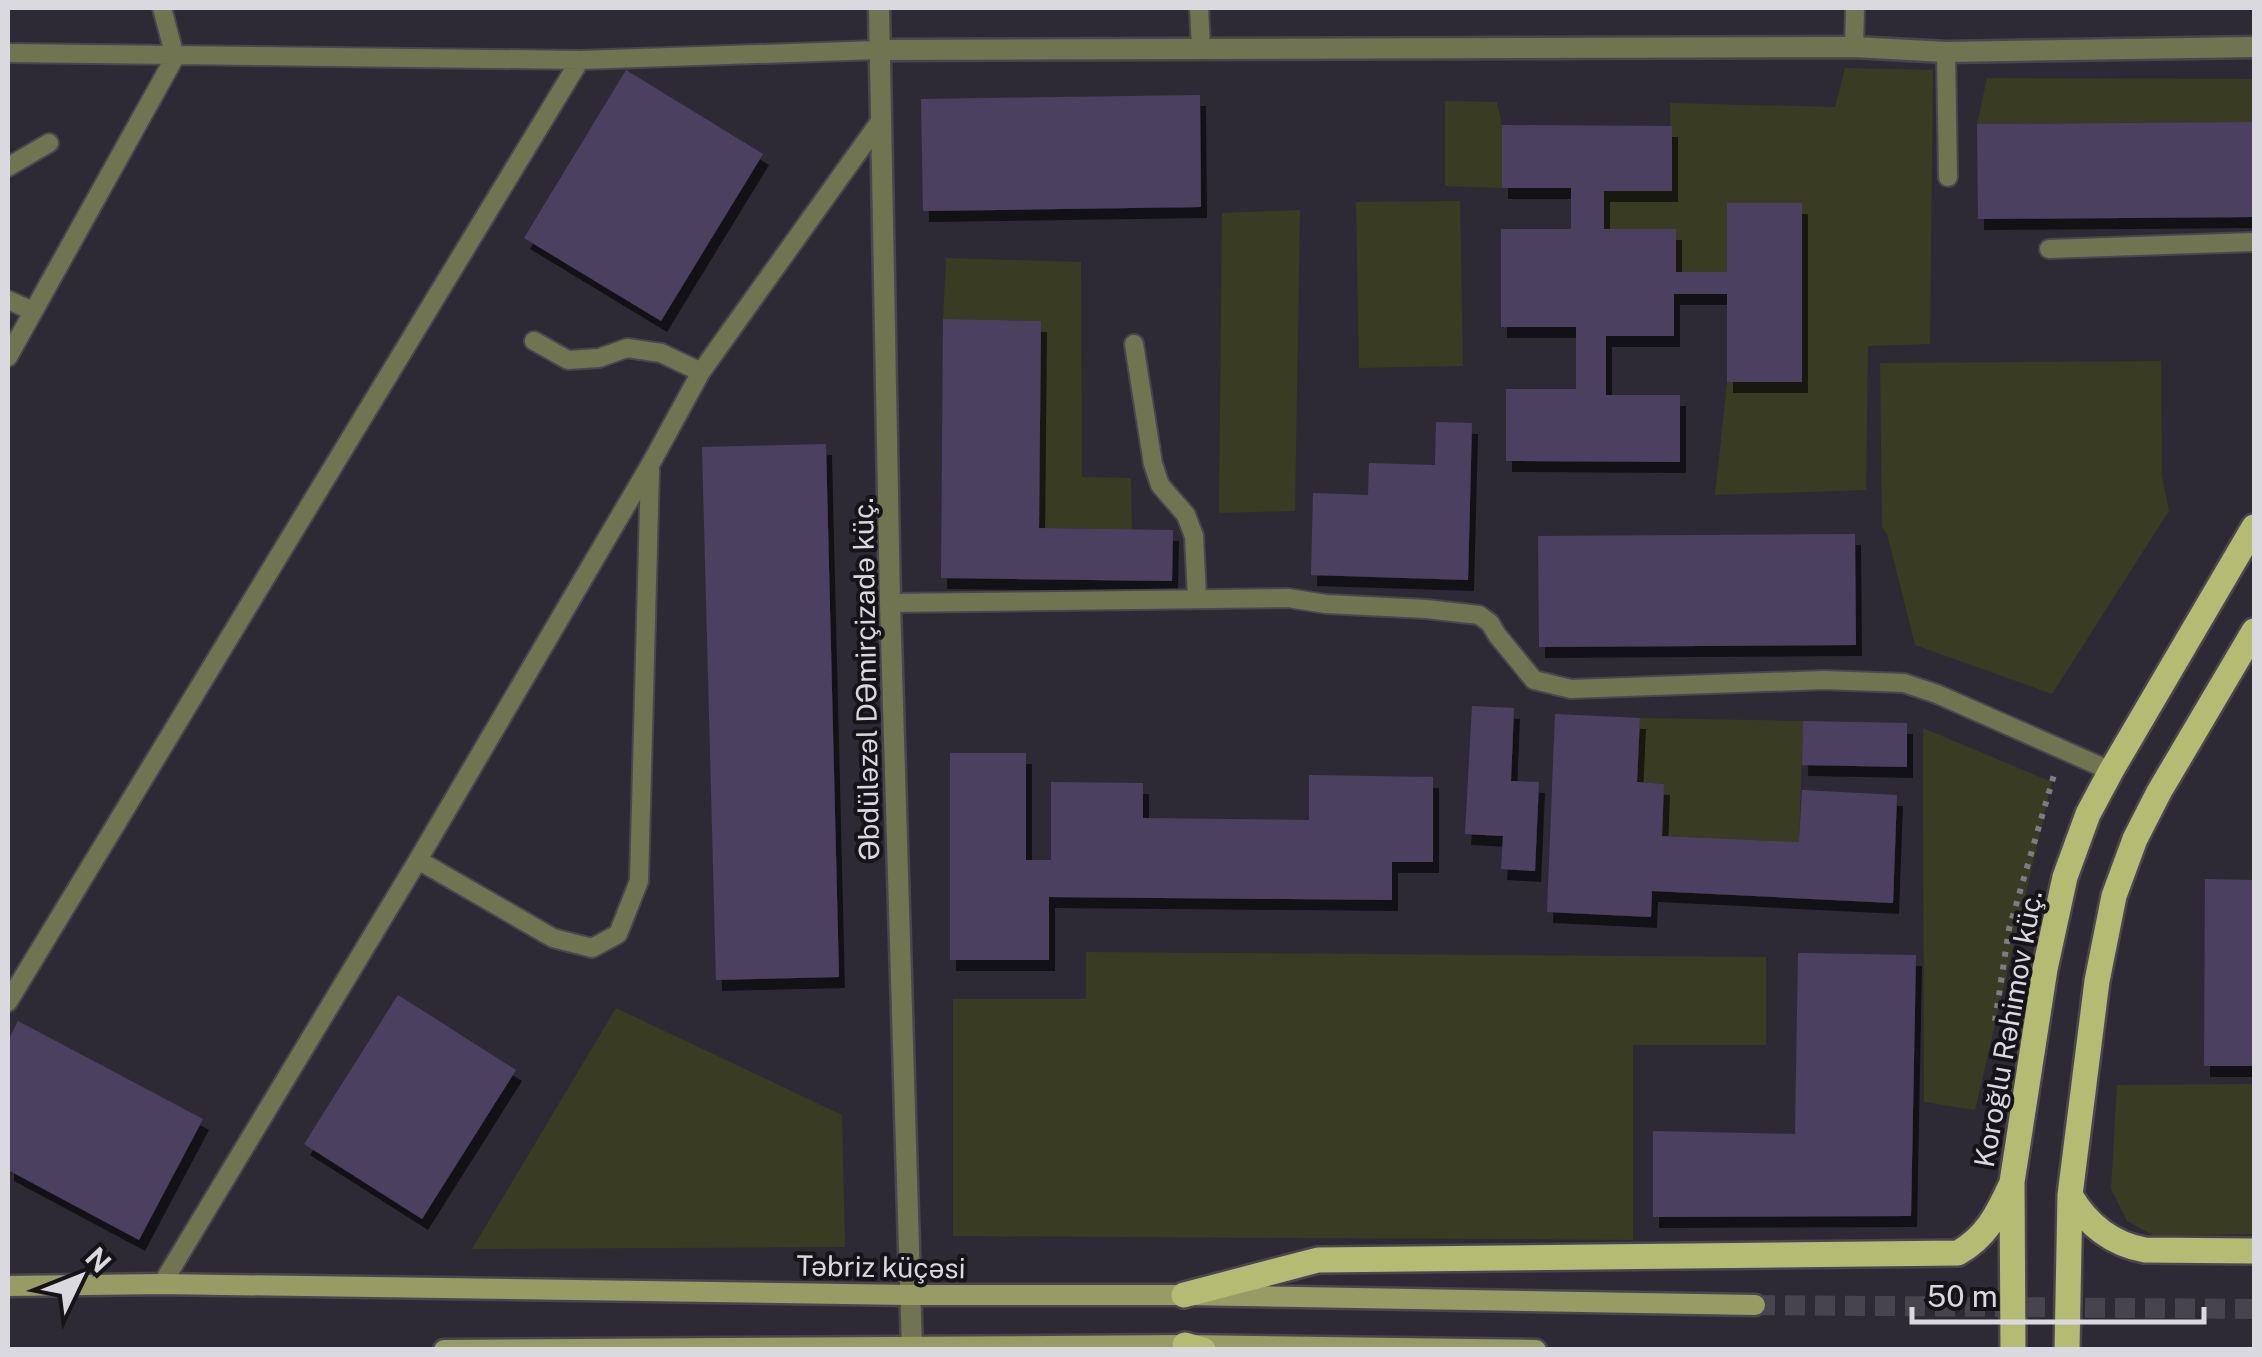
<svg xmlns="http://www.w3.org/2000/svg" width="2262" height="1357" viewBox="0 0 2262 1357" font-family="'Public Sans',sans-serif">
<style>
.green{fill:#393b22}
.building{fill:#4c4060;filter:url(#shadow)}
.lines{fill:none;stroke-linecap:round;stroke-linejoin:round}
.secondary-tunnel{stroke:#48444f;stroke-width:20;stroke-dasharray:20 10;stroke-linecap:butt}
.service-casing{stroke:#4a4650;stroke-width:22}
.minor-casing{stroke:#4a4650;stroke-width:25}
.secondary-casing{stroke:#4a4650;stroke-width:25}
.primary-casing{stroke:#4a4650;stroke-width:30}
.path{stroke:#7e7b84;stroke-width:6;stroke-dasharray:5 8;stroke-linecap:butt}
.service{stroke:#707451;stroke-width:18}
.minor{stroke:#707451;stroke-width:20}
.secondary{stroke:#979c64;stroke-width:20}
.primary{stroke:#b4bb72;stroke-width:25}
.labels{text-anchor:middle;stroke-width:8;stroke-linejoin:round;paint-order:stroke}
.street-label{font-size:28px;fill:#dbd9e0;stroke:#161419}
</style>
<defs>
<filter id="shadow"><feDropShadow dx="6" dy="11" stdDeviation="0" flood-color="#0009"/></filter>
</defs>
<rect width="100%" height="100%" fill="#2e2a35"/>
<path class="green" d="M1845,68L1933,70L1930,344L1868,346L1866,490L1715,495L1727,382H1802V203H1727V272H1676L1675,229H1604V191H1672L1670,103L1835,107Z
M1987,78L2254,79V122L1977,124Z
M1445,101L1497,102L1502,125V188L1445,186Z
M1460,201L1463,366L1359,368L1356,202Z
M1300,210L1295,511L1219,513L1222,213Z
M946,258L1081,262L1082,477L1131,478L1132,530L1039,528L1041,321L943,319Z
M2161,361L2162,476L2169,511L2052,694L1915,645L1887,534L1882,527L1880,363Z
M1640,718L1803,721L1799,842L1662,836L1664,784L1637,782Z
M1923,728L2052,782L1975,1110L1924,1102Z
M1086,952L1766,957V1045H1633V1240L953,1236V999H1086Z
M616,1008L842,1115L845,1247L472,1249Z
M2254,1084V1234L2155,1236L2127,1221L2111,1189L2117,1085Z"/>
<path class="building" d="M626,70L763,154L661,321L524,238Z
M1200,95L1201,207L923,211L921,99Z
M2254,122V217L1978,219L1977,124Z
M1502,125L1672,126V191H1604V229H1676V272H1727V203H1802V382H1727V294H1674V336H1606V395H1680V462L1506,461V389H1576V327H1501V229H1571V188H1502Z
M943,319L1041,321L1039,528L1173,530L1172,581L941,578Z
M1436,422L1472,423L1468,580L1311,575L1313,493L1368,495L1369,463L1435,465Z
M826,444L839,977L716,980L702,447Z
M1855,534L1856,645L1539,647L1538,536Z
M1472,706L1514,708L1511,781L1539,782L1535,871L1501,869L1503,836L1465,834Z
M1555,714L1640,718L1637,782L1664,784L1662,836L1799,842L1802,790L1897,795L1893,903L1652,891L1651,917L1547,912Z
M1803,721L1907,723V767L1802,765Z
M950,753H1026V860H1051V782L1143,783V818L1309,820V775L1433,777V862H1392V900L1049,897V960H950Z
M2205,879L2254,880V1066H2204Z
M1798,953L1916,955L1911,1216L1653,1217V1131L1795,1134Z
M398,995L516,1070L422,1219L304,1144Z
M18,1021L203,1119L139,1240L8,1170V1041Z"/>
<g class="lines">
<path class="secondary-tunnel" d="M1755,1305L2254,1309"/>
<defs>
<path id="service" d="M1199,8L1201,48
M1854,47L1855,8
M1946,52L1948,177
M8,53L580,60L878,50
M8,167L49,143
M2049,249L2254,242
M8,300L33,311
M534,341L568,360L599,358L627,348L661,353L701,372
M1134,344L1153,464L1160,485L1186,515L1194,536L1197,597
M8,357L175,57L162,8
M890,603L1288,598L1326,604L1426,609L1479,615L1490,623L1497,635L1534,680L1571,689L1824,680L1904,683L1937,694L2111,771
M418,860L553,938L592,948L618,934L639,881L650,470
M8,1002L580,60
M162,1284L418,860L650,465L701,372L881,120"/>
<path id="minor" d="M879,8L890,603L912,1350
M878,50L1854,47L1946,52L2254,47"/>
<path id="secondary" d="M8,1286L162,1284L910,1295H1184L1755,1305
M444,1350L1185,1345L1536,1350"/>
<path id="primary" d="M2070,1195C2087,1224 2111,1244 2145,1250L2254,1251
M1184,1295L1318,1260L1958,1253C1986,1237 1997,1215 2010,1187
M1185,1345L1203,1350
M2013,1350L2012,1182L2045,969L2065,877L2088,814L2111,771L2254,527
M2067,1350L2070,1195L2097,981L2114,896L2135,839L2159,792L2254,631"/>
</defs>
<use href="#service" class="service-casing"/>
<use href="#minor" class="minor-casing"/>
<use href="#secondary" class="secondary-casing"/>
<use href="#primary" class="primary-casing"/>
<path class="path" d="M1995,1021L2009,929L2054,775"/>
<use href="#service" class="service"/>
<use href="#minor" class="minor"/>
<use href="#secondary" class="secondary"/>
<use href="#primary" class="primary"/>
</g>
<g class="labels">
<g class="street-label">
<text transform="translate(866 679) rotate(-91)" y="10">Əbdüləzəl DƏmirçizadə küç.</text>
<text transform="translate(2008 1029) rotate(-80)" y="10">Koroğlu Rəhimov küç.</text>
<text transform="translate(881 1267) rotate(1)" y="10">Təbriz küçəsi</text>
</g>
</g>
<rect width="2262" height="1357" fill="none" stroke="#dbd9e0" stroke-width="20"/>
<g transform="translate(80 1277) rotate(47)" stroke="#161419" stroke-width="8" paint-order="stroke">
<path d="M0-8L18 38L0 25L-18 38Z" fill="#dbd9e0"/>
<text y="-15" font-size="28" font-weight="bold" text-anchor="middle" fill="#dbd9e0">N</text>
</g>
<path d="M1912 1307v15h292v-15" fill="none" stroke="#dbd9e0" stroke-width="5"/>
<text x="1927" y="1307" font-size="30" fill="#dbd9e0" stroke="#161419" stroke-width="8" paint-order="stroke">50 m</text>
</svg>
